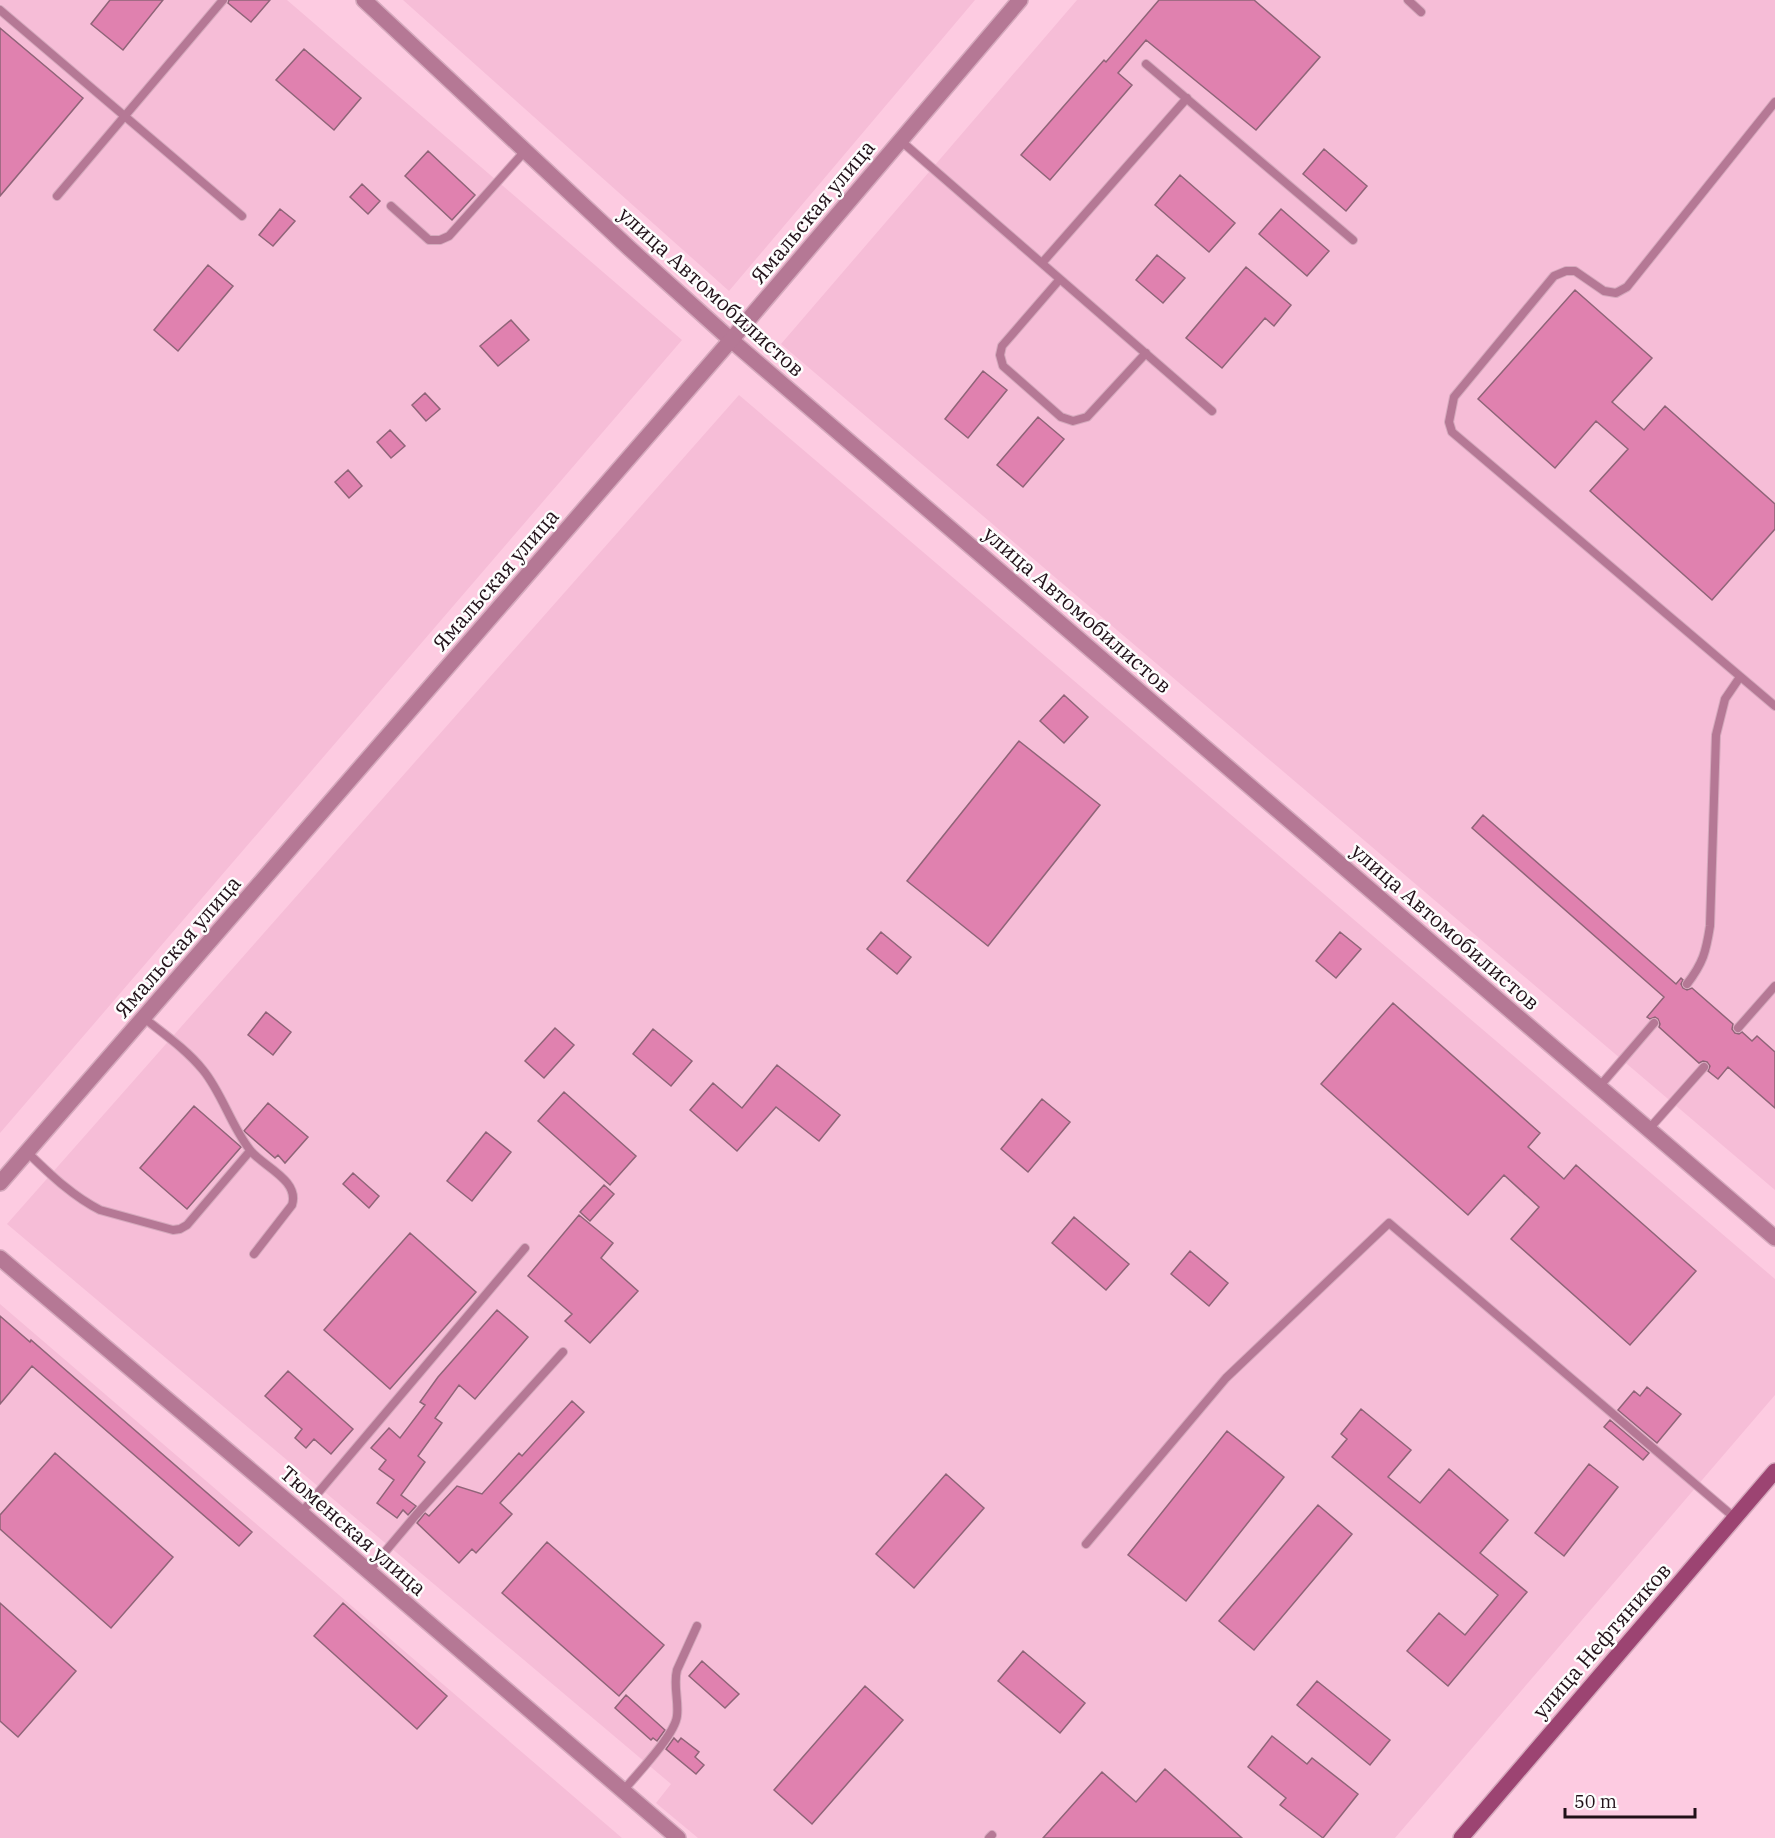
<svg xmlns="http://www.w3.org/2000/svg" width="1775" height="1838" viewBox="0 0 1775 1838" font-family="'IBM Plex Serif',serif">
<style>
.built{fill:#f6bdd7}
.building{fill:#e081af;stroke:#8f6478;stroke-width:1.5}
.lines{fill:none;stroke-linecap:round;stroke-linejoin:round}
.service-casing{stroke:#d5a9bd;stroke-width:10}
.minor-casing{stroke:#d5a9bd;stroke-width:18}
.tertiary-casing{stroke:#d5a9bd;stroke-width:18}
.secondary-casing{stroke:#d5a9bd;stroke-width:18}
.service{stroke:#b57895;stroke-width:8}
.minor{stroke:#b57895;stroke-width:15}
.tertiary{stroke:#b57895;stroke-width:15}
.secondary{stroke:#9c4472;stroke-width:15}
.labels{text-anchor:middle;stroke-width:5;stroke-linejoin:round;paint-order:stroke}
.street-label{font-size:21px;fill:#211018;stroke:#fdfdfd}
</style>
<rect width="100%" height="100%" fill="#fdcbe1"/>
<path class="built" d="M0,0H287L682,340L0,1133Z
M403,0H975L729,291Z
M1077,0H1775V1190L781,344Z
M739,395L1775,1279V1395L1395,1838H698L656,1803L671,1784L7,1224Z
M0,1304L622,1838H0Z"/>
<path class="building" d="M110,0H163L123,50L91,24Z
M229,0H270L251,22L228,3Z
M1159,0H1254L1320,57L1256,130L1146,40L1118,73L1132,85L1050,180L1021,155L1104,60L1106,62Z
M0,28L83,98L0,196Z
M304,49L361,98L334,130L276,80Z
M1324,149L1367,186L1346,211L1303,174Z
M428,151L475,195L452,220L405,176Z
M1180,175L1235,223L1209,252L1155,205Z
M362,184L380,201L368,214L350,197Z
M280,209L295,221L273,246L259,235Z
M1281,209L1329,251L1307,276L1259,234Z
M1157,255L1185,278L1163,303L1136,280Z
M208,265L233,286L178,351L154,330Z
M1246,267L1291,305L1274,326L1265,318L1222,368L1186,338Z
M1575,290L1652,358L1612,402L1644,430L1665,406L1775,504V529L1712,600L1590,491L1628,449L1596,421L1555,468L1478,399Z
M511,320L529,340L498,366L480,346Z
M983,371L1007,390L968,438L945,419Z
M425,393L440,409L426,421L412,405Z
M1038,417L1064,439L1023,487L997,465Z
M390,430L405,446L391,458L377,442Z
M348,470L362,486L349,498L335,482Z
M1064,695L1088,717L1064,743L1040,721Z
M1019,741L1100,805L988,946L907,881Z
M1483,815L1676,984L1681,978L1683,980L1681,984L1683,988L1687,990L1692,988L1733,1024L1732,1029L1735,1033L1739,1034L1742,1032L1752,1041L1757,1036L1775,1052V1108L1728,1067L1718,1079L1708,1071L1710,1066L1707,1062L1703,1061L1699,1063L1659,1027L1660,1024L1658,1019L1655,1017L1650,1019L1647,1017L1664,997L1472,828Z
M881,932L911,957L897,974L867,949Z
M1340,932L1361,949L1336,978L1316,961Z
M1393,1003L1540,1133L1528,1147L1564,1179L1576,1165L1696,1271L1630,1345L1511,1239L1539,1207L1504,1175L1468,1215L1321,1084Z
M266,1012L291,1032L273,1055L248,1035Z
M555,1028L574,1045L544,1078L525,1061Z
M653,1029L692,1061L671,1086L633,1054Z
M777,1065L840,1115L819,1141L776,1107L737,1151L690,1110L713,1083L742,1108Z
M564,1092L636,1156L610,1185L538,1121Z
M1042,1099L1070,1122L1028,1172L1001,1149Z
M268,1103L308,1137L285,1163L278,1155L275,1158L244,1131Z
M194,1106L241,1147L187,1209L140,1168Z
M486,1132L511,1152L472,1201L447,1181Z
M353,1173L379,1196L369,1208L343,1184Z
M604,1185L614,1194L590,1221L580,1212Z
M579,1215L613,1243L601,1258L638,1291L590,1343L565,1321L572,1314L528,1276Z
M1074,1217L1129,1264L1106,1290L1052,1243Z
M410,1233L476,1292L390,1389L324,1330Z
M1190,1251L1228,1283L1209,1306L1171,1274Z
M497,1310L528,1337L475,1399L459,1385L435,1418L442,1423L418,1456L425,1462L401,1495L416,1506L408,1515L403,1510L397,1518L377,1503L394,1480L379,1469L386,1460L371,1448L389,1428L400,1438L425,1405L420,1402L438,1377Z
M0,1316L30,1342L31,1340L252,1532L239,1546L32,1366L0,1404Z
M288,1371L353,1429L331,1454L314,1439L306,1448L295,1438L302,1429L265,1396Z
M1647,1387L1681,1414L1657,1443L1618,1410L1634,1391L1640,1396Z
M572,1401L584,1412L500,1503L512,1514L476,1553L472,1549L459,1563L417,1523L425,1513L429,1516L457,1486L482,1494L519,1453L522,1456Z
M1361,1409L1411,1450L1388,1477L1420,1503L1449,1469L1508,1520L1480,1553L1527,1592L1448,1686L1407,1651L1439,1613L1465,1635L1498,1595L1332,1457L1347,1439L1341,1434Z
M1610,1420L1649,1453L1643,1460L1604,1427Z
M1227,1431L1284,1477L1186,1601L1128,1555Z
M55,1453L173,1557L111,1628L0,1529V1515Z
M1589,1464L1618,1487L1564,1556L1535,1533Z
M946,1474L984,1508L914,1588L876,1554Z
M1318,1505L1352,1534L1254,1650L1219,1621Z
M547,1542L664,1645L619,1696L502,1593Z
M0,1603L76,1671L18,1737L0,1721Z
M343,1603L447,1696L417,1729L314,1636Z
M1023,1651L1085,1703L1060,1733L998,1681Z
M702,1661L739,1694L725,1708L689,1676Z
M1317,1681L1390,1740L1370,1765L1297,1705Z
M865,1686L903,1720L812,1824L774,1790Z
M626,1695L665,1730L657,1741L653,1738L651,1740L615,1708Z
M1272,1736L1307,1764L1312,1758L1358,1794L1323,1838L1280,1805L1286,1798L1248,1767Z
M674,1738L678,1742L681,1738L699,1752L695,1757L704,1765L696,1774L666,1749Z
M1165,1769L1242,1838H1043L1102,1772L1136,1802Z"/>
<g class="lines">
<defs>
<path id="service" d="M1408,0L1421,12
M0,10L242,216
M1146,64L1353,240
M1775,102L1627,287L1616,293L1604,291L1575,271H1566L1554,276L1454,397L1449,422L1452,432L1775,706
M901,141L1212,411
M57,196L223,0
M391,206L429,240H440L449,236L525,151
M1042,263L1187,98
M1060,279L1002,346L1000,355L1003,366L1061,417L1073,421L1087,417L1146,353
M1687,984C1703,963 1706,952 1710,926L1716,735L1725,699L1740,677
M144,1018C164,1034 187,1050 203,1070C222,1093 231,1126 250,1150C262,1166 300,1180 292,1205L254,1254
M1738,1028L1775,986
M1599,1087L1654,1023
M1649,1129L1704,1067
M27,1152C50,1174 72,1196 100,1210L173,1230L180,1229L187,1225L250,1151
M301,1513L525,1248
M1086,1544L1226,1378L1389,1223L1735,1518
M368,1572L416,1515L563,1352
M623,1791C636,1775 675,1735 677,1716C679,1701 673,1685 677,1670L697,1626
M989,1838L992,1835"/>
<path id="minor" d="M364,0L629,248L731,340L1775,1238
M0,1258L301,1513L678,1838"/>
<path id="tertiary" d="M0,1183L731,340L1020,0"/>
<path id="secondary" d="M1461,1838L1775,1471"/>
</defs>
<use href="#service" class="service-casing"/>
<use href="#minor" class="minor-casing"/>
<use href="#tertiary" class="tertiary-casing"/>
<use href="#secondary" class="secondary-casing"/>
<use href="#service" class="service"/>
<use href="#minor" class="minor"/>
<use href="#tertiary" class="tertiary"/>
<use href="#secondary" class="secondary"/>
</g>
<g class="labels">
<g class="street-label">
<text transform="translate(813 212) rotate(-50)" y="7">Ямальская улица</text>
<text transform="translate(711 292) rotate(42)" y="7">улица Автомобилистов</text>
<text transform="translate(496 580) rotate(-49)" y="7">Ямальская улица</text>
<text transform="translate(1077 610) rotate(41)" y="7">улица Автомобилистов</text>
<text transform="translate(1445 927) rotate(41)" y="7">улица Автомобилистов</text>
<text transform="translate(178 947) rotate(-49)" y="7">Ямальская улица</text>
<text transform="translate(353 1531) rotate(41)" y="7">Тюменская улица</text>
<text transform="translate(1602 1641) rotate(-49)" y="7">улица Нефтяников</text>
</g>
</g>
<path d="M1565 1808v9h130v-9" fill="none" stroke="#211018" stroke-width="3"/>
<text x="1574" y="1808" font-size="18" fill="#211018" stroke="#fdfdfd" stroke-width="4.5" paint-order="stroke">50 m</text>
</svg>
